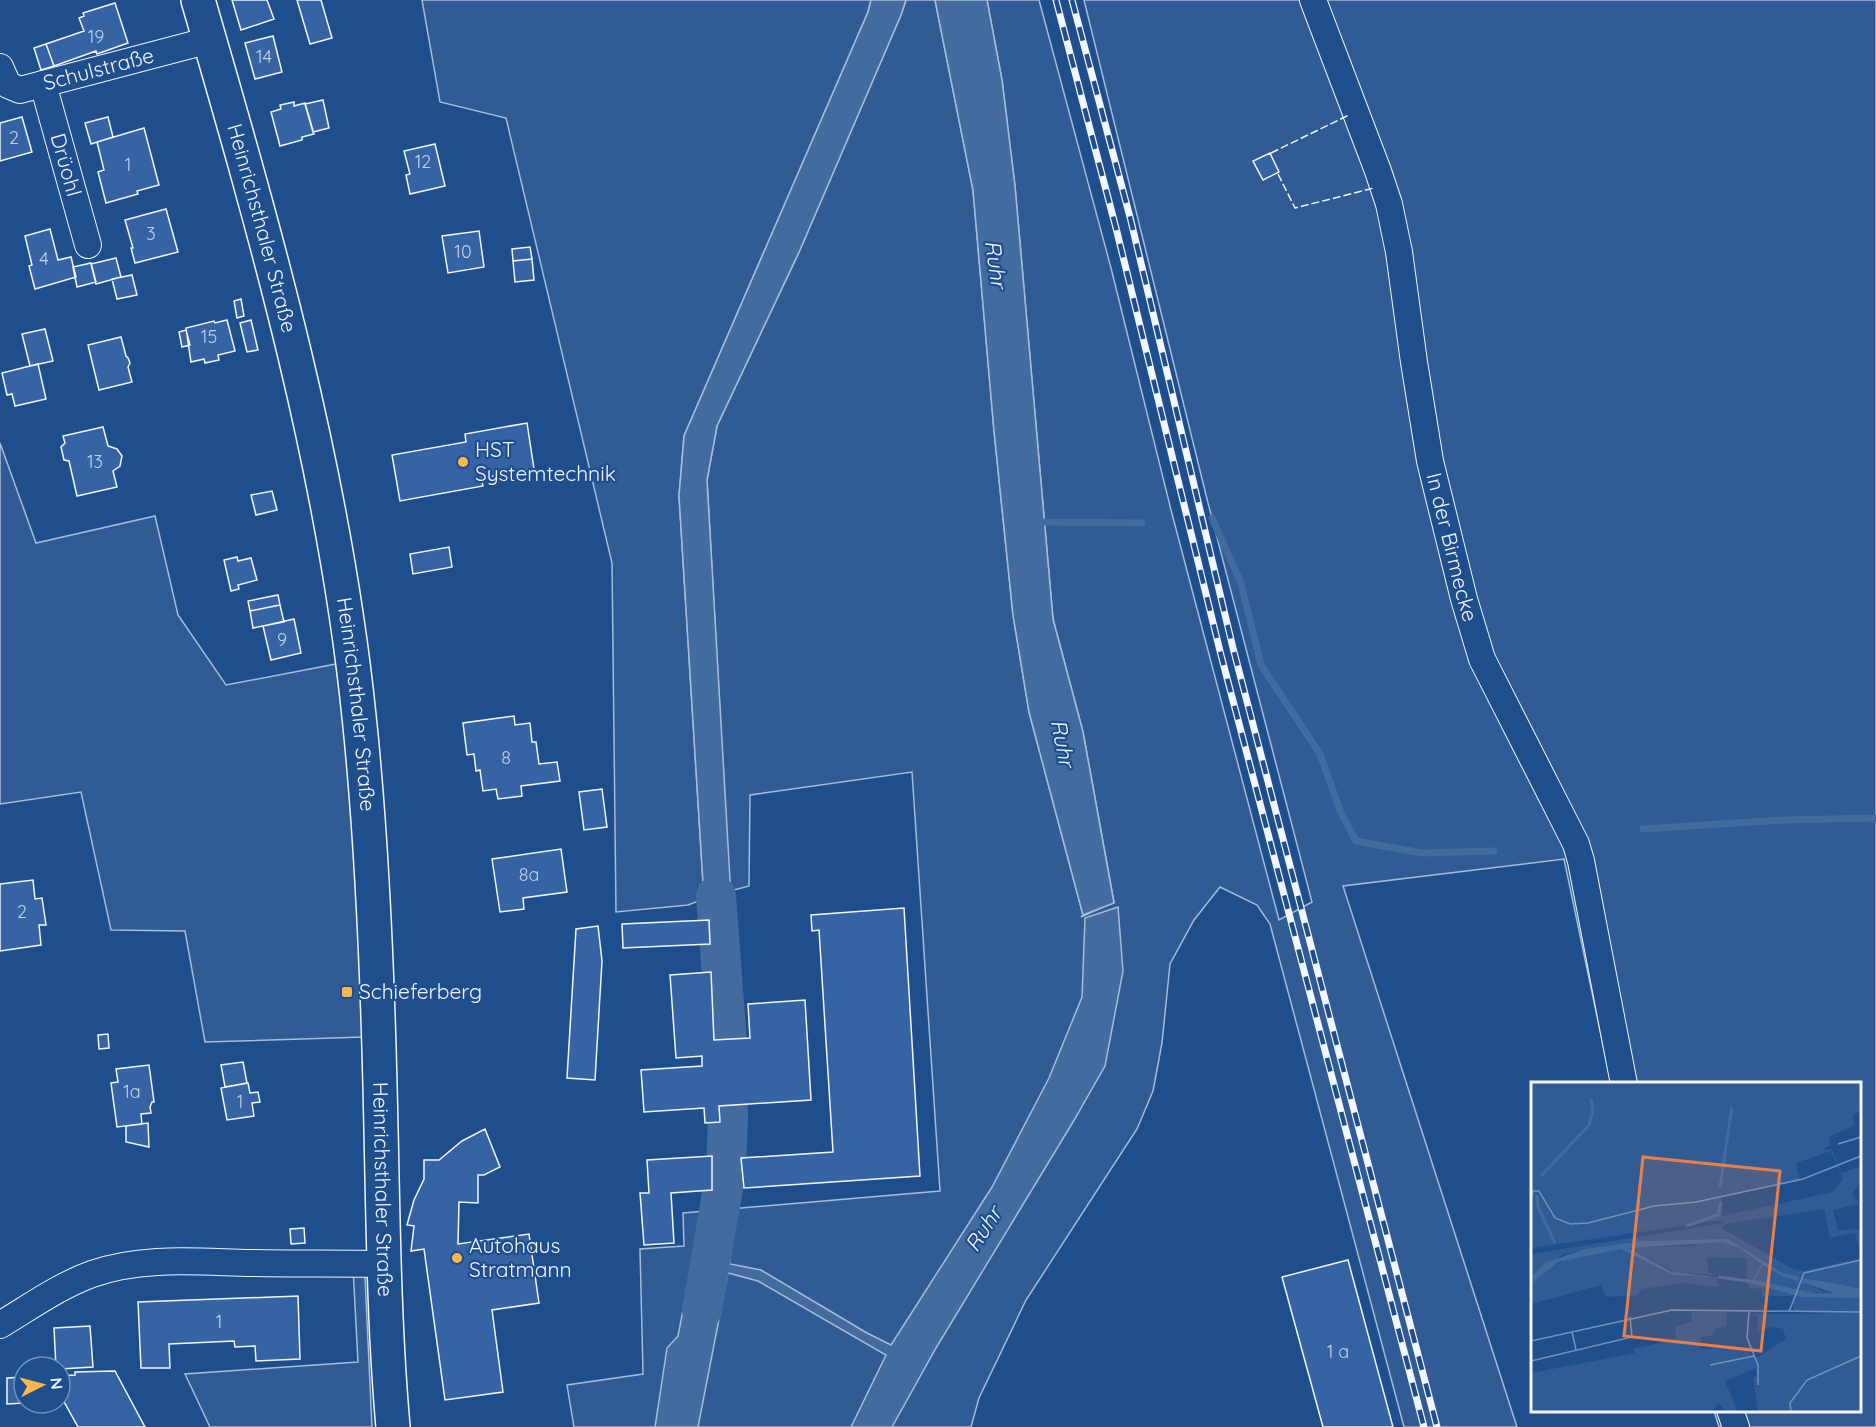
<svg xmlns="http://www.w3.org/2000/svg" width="1876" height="1427" viewBox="0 0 1876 1427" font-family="Quicksand,sans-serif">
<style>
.built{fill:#305b95;stroke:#a8bbd7;stroke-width:1.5}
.water{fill:#446ba0;stroke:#a8bbd7;stroke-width:1.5}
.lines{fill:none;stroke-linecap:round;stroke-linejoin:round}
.stream{stroke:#446ba0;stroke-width:7}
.river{stroke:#446ba0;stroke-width:40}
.building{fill:#3563a3;stroke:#f2f6ff;stroke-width:1.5}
.minor-casing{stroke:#f2f6ff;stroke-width:28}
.major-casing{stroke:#f2f6ff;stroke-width:36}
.minor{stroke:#1f4e8c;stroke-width:26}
.major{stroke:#1f4e8c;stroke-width:33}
.rail-casing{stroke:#f2f6ff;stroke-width:7}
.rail{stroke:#1f4e8c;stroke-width:4.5;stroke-dasharray:14;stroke-linecap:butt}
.fence{stroke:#f2f6ff;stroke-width:1.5;stroke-dasharray:8 3;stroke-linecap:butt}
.poi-dot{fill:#ffb74d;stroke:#1f4e8c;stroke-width:2}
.labels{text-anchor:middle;stroke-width:4.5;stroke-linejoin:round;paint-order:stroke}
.number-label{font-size:18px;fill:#c3d1e8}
.street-label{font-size:21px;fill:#f2f6ff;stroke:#1f4e8c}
.poi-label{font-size:21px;fill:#f2f6ff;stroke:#1f4e8c;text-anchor:start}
.water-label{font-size:22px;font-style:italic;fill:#f2f6ff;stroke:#1f4e8c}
.inset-river{fill:none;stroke:#446ba0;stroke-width:3}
.inset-road{fill:none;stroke:#7391ba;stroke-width:1.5}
.view{fill:#ea8049;fill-opacity:0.15;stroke:#ea8049;stroke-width:3}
.inset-edge{fill:none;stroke:#f2f6ff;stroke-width:3}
</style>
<rect width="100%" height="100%" fill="#1f4e8c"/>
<path class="built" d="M422,0H871L868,12L684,436L679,496L704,899L688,905L616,912L612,563L506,118L440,102Z
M906,0H935L973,190L994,431L1013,615L1029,712L1083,915L1081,917L1114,902L1083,732L1053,619L1015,186L1002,80L987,0H1039L1111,268L1171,510L1279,920L1312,902L1207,499L1084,0H1876V1427H1719L1714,1411L1860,1410V1084L1611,1083L1564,859L1343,886L1517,1427H1404L1270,924L1257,905L1220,887L1194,920L1170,964L1162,1043L1153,1091L1137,1129L1026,1300L979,1398L971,1427H574L567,1385L643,1374L640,1249L684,1246L683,1213L940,1191L912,772L750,795L749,886L730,891L707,480L717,426L800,250L901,15Z
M0,443L36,543L155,516L178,615L226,685L336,664L360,854L364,1037L205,1042L185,931L111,930L81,792L0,804Z
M353,1268L365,1277L372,1427H210L185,1374L358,1362Z"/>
<path class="water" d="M871,0H906L901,15L800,250L717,426L707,480L734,949L713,951L709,915L704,899L679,496L684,436L868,12Z
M935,0H987L1002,80L1015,186L1053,619L1083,732L1114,903L1083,915L1029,712L1013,615L994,431L973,190Z
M1118,907L1123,971L1105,1066L1073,1122L936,1348L892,1427H851L886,1355L758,1281L728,1273L698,1427H655L667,1348L678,1336L694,1254L730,1259V1264L761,1270L867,1333L891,1345L992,1187L1049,1078L1082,997L1085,918Z"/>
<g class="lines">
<path class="stream" d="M1212,518L1241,583L1261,665L1320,754L1341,813L1356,841L1422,853L1494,851
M1037,522L1142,523
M1643,829L1784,820L1876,818"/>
<path class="river" d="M702,1310L726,1171L728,1116L726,1029L716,896"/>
</g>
<path class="building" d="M232,0H267L274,19L241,30Z
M297,0H321L332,38L310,44Z
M115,3L128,43L97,54L96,51L54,66L46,44L84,31L79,18L84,16L83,13Z
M273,36L282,72L255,79L245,43Z
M46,44L54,66L41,70L34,48Z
M323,100L329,128L313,132L305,104Z
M294,102V106L305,103L314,134L302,137V140L280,146L271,112L281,109L280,105Z
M22,117L32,152L0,161V123Z
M108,117L113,137L91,144L85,123Z
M144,128L159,185L137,191L138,194L106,203L98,172L104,170L97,142Z
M435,144L445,186L410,194L406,175L410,174L404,151Z
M1270,153L1279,172L1263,180L1253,161Z
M166,209L178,252L135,263L131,248H133L125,220Z
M50,229L58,260L71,257L76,277L35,289L29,266L32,265L25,236Z
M479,231L484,267L448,273L442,236Z
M530,247L532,259L513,261L512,249Z
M116,258L121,277L96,284L91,264Z
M532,259L534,280L515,282L513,261Z
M91,263L96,282L77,287L73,267Z
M132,275L137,295L117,299L112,279Z
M241,299L244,316L237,318L234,301Z
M227,320L235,351L218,355L219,360L205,363L204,359L191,362L186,328L214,321L215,323Z
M251,320L258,350L247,352L240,323Z
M45,329L53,361L30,366L22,334Z
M186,330L190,345L182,347L179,332Z
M121,337L126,356L128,358L130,363L128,367L132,382L99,390L88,345Z
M38,364L46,399L15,406L12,394L7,395L2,373Z
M527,423L534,469L481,478L483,486L400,501L392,455L466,442L465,434Z
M103,427L108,446L117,449L122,456L120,466L113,471L117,487L77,496L69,461L64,460L61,447L65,443L63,436Z
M272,491L277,510L256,515L251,495Z
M449,547L452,567L413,574L410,554Z
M237,557L238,561L251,558L257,580L238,585L239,589L231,591L224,560Z
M278,595L280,605L250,611L248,601Z
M280,605L284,622L253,628L250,611Z
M294,619L301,653L271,660L263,626Z
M514,716L515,725L530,723L532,742H536L539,764L557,762L560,781L521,786L522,796L498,799L496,789L483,791L480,770L476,771L474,754L467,755L463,723Z
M602,789L607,827L584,830L579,792Z
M561,849L567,892L523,898L524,909L500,912L492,859Z
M33,880L35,899L42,898L46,925H39L41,945L0,951V884Z
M904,908L920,1176L744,1188L741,1158L833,1152L819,930L812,931L811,915Z
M709,920L710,944L623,948L622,924Z
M598,926L602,961L595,1080L567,1078L576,929Z
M711,972L714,1040L750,1038L748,1004L805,1000L811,1100L719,1106L720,1122L705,1123L704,1108L644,1112L641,1070L702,1066V1056L676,1058L670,975Z
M108,1034L109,1048L99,1049L98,1035Z
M243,1062L247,1083L225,1087L221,1065Z
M149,1065L154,1102H152L150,1107L151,1113L141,1114L142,1124L117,1127L111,1083L118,1082L116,1069Z
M248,1083L250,1093L258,1092L260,1102L252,1103L254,1116L227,1120L221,1088Z
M148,1123L149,1147L126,1142V1126Z
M485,1129L500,1167L484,1175H478V1203L459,1202L458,1244L529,1234L539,1303L492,1310L503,1392L445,1400L424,1249L411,1251L414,1226L407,1225L414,1200L424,1179V1160H439L462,1141Z
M712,1156V1190L671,1193L674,1243L644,1245L640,1193H649L647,1160Z
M304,1228L305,1243L291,1244L290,1229Z
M1348,1260L1393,1427H1323L1282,1277Z
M298,1296L300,1359L256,1361L255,1346L235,1347L234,1341L169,1344L170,1368H141L138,1302Z
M90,1326L93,1367L60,1369V1367H56L54,1328Z
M115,1371L145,1427H78L63,1400L60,1401V1376L75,1375V1372Z
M24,1377V1403L7,1404V1378Z"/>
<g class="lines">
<defs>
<g id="minor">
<path id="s1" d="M1313,0L1378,171L1389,204L1399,252L1414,362L1430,461L1464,599L1482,659L1576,844L1581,861L1624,1084"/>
<path id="s2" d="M0,67L8,85L20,90L210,40"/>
<path id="s3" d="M43,84L88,245"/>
<path d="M0,1325C30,1307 59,1286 92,1274C142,1256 199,1262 251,1263C296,1264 340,1263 384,1264"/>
<path d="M1730,1410L1736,1427"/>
</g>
<g id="major">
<path id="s4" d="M198,0C266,234 334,472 359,716C372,839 377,962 380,1086C383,1199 383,1314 393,1427"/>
</g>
</defs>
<use href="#minor" class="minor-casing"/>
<use href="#major" class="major-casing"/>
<use href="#minor" class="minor"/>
<use href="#major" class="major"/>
<defs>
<path id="rail" d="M1056,0L1116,228L1221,655L1424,1427
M1072,0L1130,217L1233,648L1437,1427"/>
</defs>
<use href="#rail" class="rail-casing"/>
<use href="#rail" class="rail"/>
<path class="fence" d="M1271,153L1349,115
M1278,174L1295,208L1374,188"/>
</g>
<g class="poi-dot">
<circle cx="463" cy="462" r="6"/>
<rect x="341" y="986" width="12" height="12" rx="3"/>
<circle cx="457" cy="1258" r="6"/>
</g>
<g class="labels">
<g class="number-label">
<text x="96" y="43">19</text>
<text x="264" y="63">14</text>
<text x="14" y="144">2</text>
<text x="423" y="168">12</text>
<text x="128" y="171">1</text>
<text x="151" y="240">3</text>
<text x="463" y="258">10</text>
<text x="44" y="265">4</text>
<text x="209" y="343">15</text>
<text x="95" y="468">13</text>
<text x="282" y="646">9</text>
<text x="506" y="764">8</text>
<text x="529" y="881">8a</text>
<text x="22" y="918">2</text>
<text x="132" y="1098">1a</text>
<text x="240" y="1108">1</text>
<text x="219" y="1328">1</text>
<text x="1338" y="1358">1 a</text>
</g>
<g class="street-label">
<text dy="7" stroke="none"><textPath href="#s2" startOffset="114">Schulstraße</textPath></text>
<text dy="7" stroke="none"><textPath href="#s3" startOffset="84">Drüohl</textPath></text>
<text dy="7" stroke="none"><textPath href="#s4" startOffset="237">Heinrichsthaler Straße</textPath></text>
<text dy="7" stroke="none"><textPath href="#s1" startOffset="567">In der Birmecke</textPath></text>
<text dy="7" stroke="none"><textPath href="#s4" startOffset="723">Heinrichsthaler Straße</textPath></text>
<text dy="7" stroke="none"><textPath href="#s4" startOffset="1209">Heinrichsthaler Straße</textPath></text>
</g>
<g class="poi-label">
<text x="475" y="457">HST<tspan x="475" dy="24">Systemtechnik</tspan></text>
<text x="359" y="999">Schieferberg</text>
<text x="469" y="1253">Autohaus<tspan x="469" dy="24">Stratmann</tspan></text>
</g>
<g class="water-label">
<text transform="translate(996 264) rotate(82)" y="8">Ruhr</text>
<text transform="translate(1063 743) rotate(79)" y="8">Ruhr</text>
<text transform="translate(983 1229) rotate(-57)" y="8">Ruhr</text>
</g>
</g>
<g transform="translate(1531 1082)">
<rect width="330" height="330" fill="#1f4e8c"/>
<path d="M0,0H330V28L321,35L324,43L298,55L300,63L290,68L301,67L310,91L330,84V100L321,111L328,122L302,128L307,148L330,147V175L324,151L299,156L293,127L194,142L190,146L262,187L272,189L330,176V207L271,196L270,200L302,213L263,212L330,216V330H227L222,296L226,294L225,286L194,299L207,330H196L187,321L181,330H0V291L104,271L103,267L145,257L144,245L161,240L160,229L196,230L195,245L184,246L183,253L170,255V266L213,267L225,276L255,257L252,247L242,245L226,250L227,234L219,232H300L262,229L263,211L261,214H231V207L219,206L216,201V176L176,175L177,190L186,193L146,191L97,165L162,164L174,158L111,159L53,167L31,173L0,195V172L194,141L192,138L0,166ZM300,69L312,97L302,110L191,134V113L269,99L265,81ZM90,167L147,194L186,196L187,205L153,201L110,207L107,213L75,215L70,203L0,222V202L24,182L55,171Z" fill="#305b95" fill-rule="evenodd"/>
<path d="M197,157L249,190L268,195L267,199L251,194L232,183L223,198L286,212L303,211L270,200L271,196L307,202L330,207V216L270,215L220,201L231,182L207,165L192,160L98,166L141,190L191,196L142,193L90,167L27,180L0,202V195L14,181L53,167L111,159Z" fill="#446ba0"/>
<path class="inset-river" d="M10,94L58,43L62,28L60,17M189,105L201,25M6,113L7,125L24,161M155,144L187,133L190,120M187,195L224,200"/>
<path class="inset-road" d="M307,62L330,55M0,117L2,109H8L24,136L39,142L57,141L123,124L165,120L272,97L330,74M218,230L216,256L227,283V303M258,230L273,191L330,178M41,250L45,268M0,259L141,228L330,230M0,279L101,255L99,235M179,283L223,274M260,330L259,321L276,298L330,274"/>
<path class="view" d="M112,75L249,89L230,269L93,254Z"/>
<rect width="330" height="330" class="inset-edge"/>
</g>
<g transform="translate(42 1385) rotate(84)"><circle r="28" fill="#1f4e8c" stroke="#7391ba" stroke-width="1.5"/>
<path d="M0-4.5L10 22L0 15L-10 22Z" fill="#ffb74d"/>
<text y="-9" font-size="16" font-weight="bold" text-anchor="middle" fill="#f2f6ff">N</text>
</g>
</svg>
